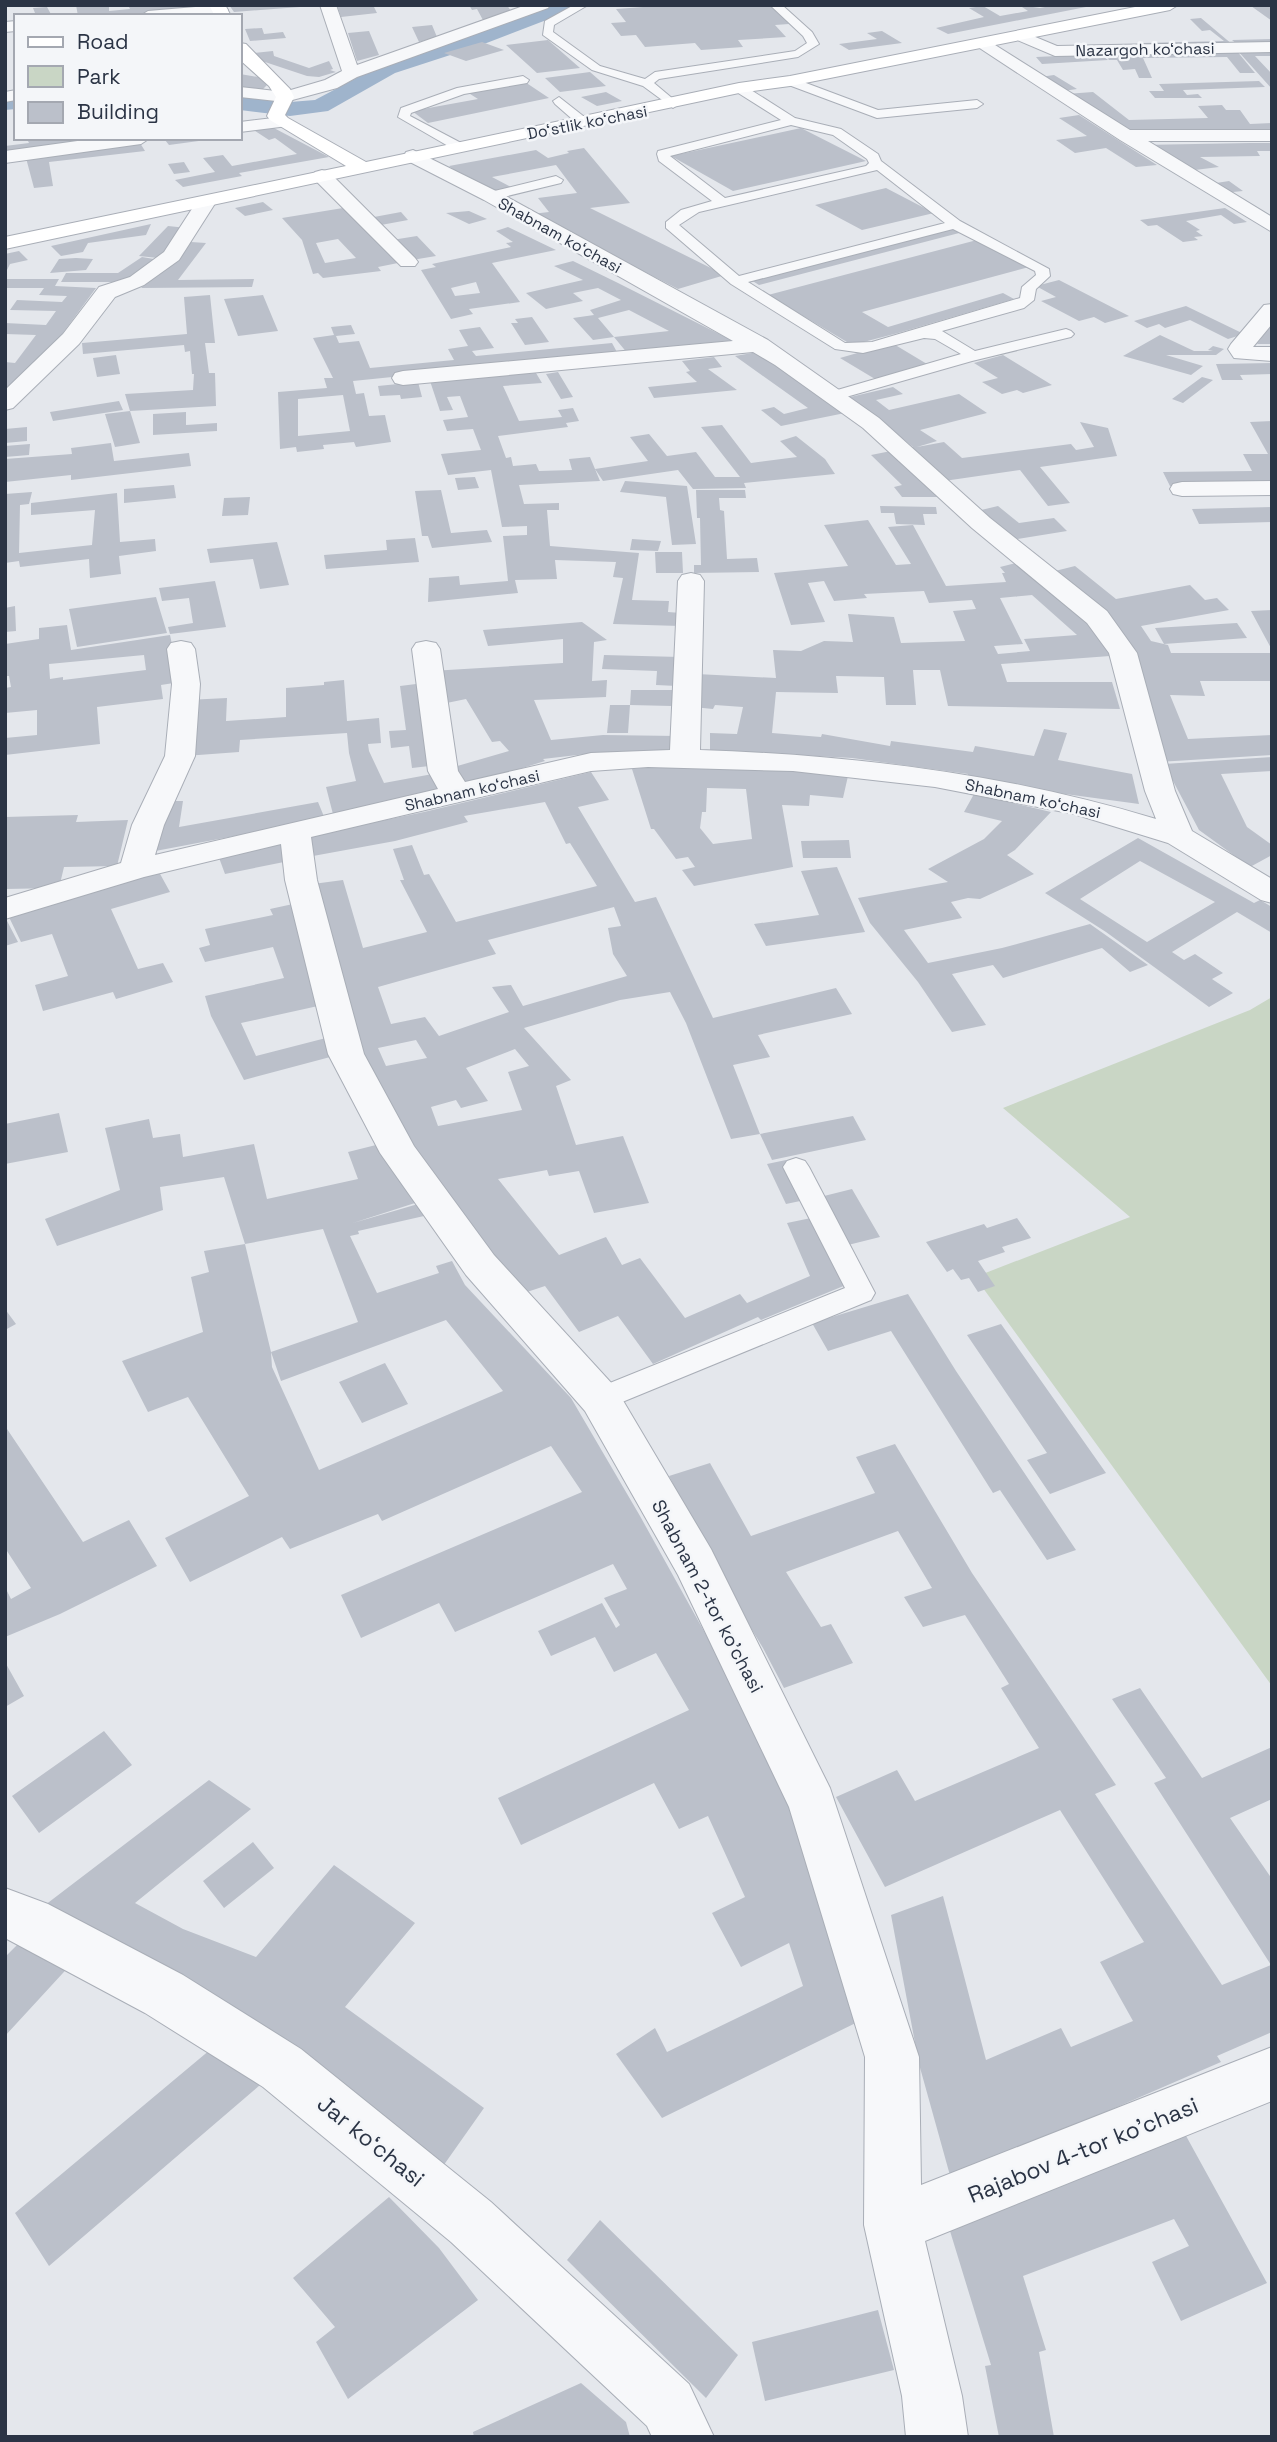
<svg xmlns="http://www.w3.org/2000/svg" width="1277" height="2442" viewBox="0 0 1277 2442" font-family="'Space Grotesk',sans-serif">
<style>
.green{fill:#c9d6c5}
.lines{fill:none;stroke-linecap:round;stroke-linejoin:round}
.canal{fill:#9fb4cc;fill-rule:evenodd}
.building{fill:#bbc0ca;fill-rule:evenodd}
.lane-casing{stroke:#a9aeb7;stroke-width:2}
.street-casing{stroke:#a9aeb7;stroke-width:2}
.secondary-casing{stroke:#a9aeb7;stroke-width:2}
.lane{fill:#f7f8fa;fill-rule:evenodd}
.street{fill:#f7f8fa;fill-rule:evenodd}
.secondary{fill:#fff;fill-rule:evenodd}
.labels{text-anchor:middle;stroke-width:5;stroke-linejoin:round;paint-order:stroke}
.far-street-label{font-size:16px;fill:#2b3445;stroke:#f4f6f9}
.street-label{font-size:19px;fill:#2b3445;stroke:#f4f6f9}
.near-street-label{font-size:23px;fill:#2b3445;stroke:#f4f6f9}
</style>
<rect width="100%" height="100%" fill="#e4e7ec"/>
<path class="green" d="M1272,997V1686L975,1277L1130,1217L1003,1108L1250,1010Z"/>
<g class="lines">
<path class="canal" d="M550,5H578L575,9L484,44L395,73L328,111L290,116L240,110V97L290,102L315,100L381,65L470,36Z
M16,96V109L5,110V97Z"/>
</g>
<path class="building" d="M76,5H109V11L130,9L128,5H202L205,9L128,16H78Z
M229,5H300V7L234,12Z
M337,5L374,7L377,13L341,17Z
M469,5H507L512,13L484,22L477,9L472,10Z
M670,5L772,6L789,24L775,25L786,37L738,40L743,47L701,50L695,43L645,47L636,35L621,36L611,23L626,22L616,9Z
M1019,5L1040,8L1055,5L1086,7L948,34L936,28L984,17L969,8L983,6L1000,16L1028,11Z
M1267,5L1272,8V21L1251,6Z
M47,7L52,16H29L35,13L33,8Z
M1201,18L1233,45L1145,47L1142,43L1224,41L1210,30L1202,31L1190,19Z
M432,25L437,37L419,42L412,27Z
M262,28L264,34L283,32L286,38L250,41L245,29Z
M369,31L379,55L357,61L348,33Z
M882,31L902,43L849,50L839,44L877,39L867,33Z
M1272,39V44L1238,45L1232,40Z
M548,40L580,68L537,73L506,45Z
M482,42L504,50L466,61L444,53Z
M1272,49V56H1255L1272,74V89L1237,50Z
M1236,50L1255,73H1240L1227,57L1143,58L1152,78H1139L1135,69L1123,70L1117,60H1109L1104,54Z
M273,51L274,56L309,68L329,61L333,69L330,70L336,72L319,77L307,76L259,60L253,53Z
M1101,54L1108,60L1042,64L1036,57Z
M590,72L606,86L560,92L545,78Z
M240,74L264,78L269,83L262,90L240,88Z
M1054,75L1077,89L1063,91L1040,77Z
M1259,81L1265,87L1183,90L1187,95L1198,94L1202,98H1155L1149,91H1164L1159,84Z
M525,82L549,98L428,123L412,111L478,99L467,92Z
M606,92L622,101L597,106L581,97Z
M1093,92L1129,120L1208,118L1198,106L1222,105L1226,110H1240L1250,124L1272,123V131L1126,133L1066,94Z
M1079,115L1157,165L1136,167L1106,148L1075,153L1056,140L1087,136L1059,118Z
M272,127L329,157L239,173L242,176L183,187L175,180L215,172L203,158L223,155L232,166L297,154L275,138L269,140L252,129Z
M801,128L866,161L733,191L671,156Z
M113,138L5,154V146L29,143L27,139Z
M174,138H206V140L169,145L165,140Z
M140,143L145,151L49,162L53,186L34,188L26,158Z
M1250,143H1272V151H1257L1260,156L1200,157L1219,167L1187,171L1141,145Z
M584,148L630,203L590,208L725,275L678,289L532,214L549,212L538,198L577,193L556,165L492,177L513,188L493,194L468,181L449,166L536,150L548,158L569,153L567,151Z
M184,162L190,172L174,174L168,164Z
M1229,181L1243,191L1223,193L1210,184Z
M886,188L934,213L862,230L815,205Z
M263,202L273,210L245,216L235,208Z
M343,208L398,263L378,267L381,271L323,278L318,273L313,274L302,240L282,218ZM338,239L356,258L325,263L316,243Z
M1225,208L1247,222L1234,224L1221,215L1186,221L1200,230L1196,231L1203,236L1194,237L1198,240L1183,242L1157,225L1148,226L1140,220Z
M469,211L487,219L469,224L446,213Z
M401,212L408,220L381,225L374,217Z
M151,224L146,235L88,243L83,252L61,256L51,246Z
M168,226L187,228L158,258L139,256Z
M508,227L556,250L492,263L520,302L469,309L473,314L451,319L421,270L436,267L432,264L511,247L506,243L513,242L496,231ZM476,282L480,293L455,296L451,288Z
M954,228L963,232L759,285L751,280Z
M417,236L436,256L412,260L392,240Z
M977,240L1029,267L862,312L888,327L1003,293L1014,299L898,333L852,345L768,295Z
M191,242L206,243L178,280L254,279L252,287L141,288L172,263Z
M19,251L28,260L10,264L5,274V254Z
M142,257L154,259L125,282H61L66,273H118Z
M59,259L76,258L93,259L86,270L50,273Z
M573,261L616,282L739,344L628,354L614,337L669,331L629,310L598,318L614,337L593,340L573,318L594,315L590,310L621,300L598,288L573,293L583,301L546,309L526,293L583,280L554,266Z
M5,279H59L55,286L96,288L60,337L5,396V362L15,363L36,335L5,334V323L46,325L56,311L10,310L17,300L62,302L67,296L39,295L44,288H5Z
M1059,280L1129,316L1105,323L1094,317L1079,321L1041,301L1056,297L1036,286Z
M210,295L215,343H205L209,373H215L216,406L130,411L125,394L193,390L194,374H192L190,351L185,352L184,345L83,354L82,343L187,334L184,297Z
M263,295L278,331L238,336L224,299Z
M1186,306L1244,334L1228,339L1190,320L1165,328L1159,324L1147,328L1134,321Z
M532,317L549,342L525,345L511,323H518L515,319Z
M1272,323V344H1257Z
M351,325L355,334L336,336L339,343L359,341L370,368L454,360L448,349L468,346L459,330L480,327L494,348L472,351L476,356L612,343L618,354L353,381L356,394L364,393L369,416L385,415L391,442L356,447L354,442L323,445L324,449L297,452L296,447L280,449L278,392L327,388L324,378H333L313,338L334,335L331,327ZM343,395L350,431L298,436V399Z
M1160,335L1194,351H1213L1208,350L1213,346L1224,349L1216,355H1166L1203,366L1191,375L1123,356Z
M892,343L927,364L875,379L840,358Z
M758,352L845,413L781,426L761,410L774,407L784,414L808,408L735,356Z
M116,355L120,374L97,377L93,358Z
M1003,355L1052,385L1023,393L1017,390L1002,394L982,382L998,378L974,363Z
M714,357L722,367L708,369L737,390L654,398L648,387L697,382L686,372L690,371L682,361Z
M1272,363V374L1240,375L1243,380H1222L1216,364Z
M558,372L573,397L561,399L546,374Z
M536,373L542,383L503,386L519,421L562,417L558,410L573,408L579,421L566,423L568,427L498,436L506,458L511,457L513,466L536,464L539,471L572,470L569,459L590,457L600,481L519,485L524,504L559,503V510H547L550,546L639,553L632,600L669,601L668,612L681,613L680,626L613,624L623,578L613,577L616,562L555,560L557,579L515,580L518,593L428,602L429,578L459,576L460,585L508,581L503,536L527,535V526L502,527L491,470L448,475L441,454L481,450L473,429L447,431L443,420L468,417L460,396L447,397L453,410L440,411L430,381Z
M1202,377L1213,380L1183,403L1172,399Z
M418,382L422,397L401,399L400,395L380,396L378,386Z
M893,387L903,394L876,400L889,410L959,394L987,413L920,430L937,441L917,447L944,442L962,458L1071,444L1076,450L1094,447L1080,422L1108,428L1117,456L1040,467L1070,503L1048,506L1020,470L944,481L907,448L913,447L884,423L846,398Z
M119,401L123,410L53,421L50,412Z
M130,411L140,443L115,447L105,414Z
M186,412V425L217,423V431L153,435V414Z
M1272,421V484L1170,486L1163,472L1252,471L1243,454H1268L1250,422Z
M722,425L751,463L797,457L780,441L796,436L825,459L835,474L744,483L746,488L693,489L678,470L603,481L595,469L648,461L630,437L649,434L667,456L696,452L715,477H740L701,427Z
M27,427V441L5,443V429Z
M111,443L114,461L189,453L191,466L71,480V475L5,482V459L72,454L71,448Z
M30,444L29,455L5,457V446Z
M891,451L940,497H902L894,487L902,485L871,455Z
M475,477L479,488L458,490L455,478Z
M625,481L687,486L696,544L672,545L666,497L620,492Z
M174,485L176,498L124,503V489Z
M441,490L451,533L487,530L492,542L432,548L428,536H422L415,491Z
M696,490H745L746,498H719L720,510L724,511L727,559L757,558L759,572L694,573V565H701L700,518H697Z
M32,492L29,504L20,505L19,553L92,545L95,510L31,515V503L117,493L120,542L155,539L156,551L119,556L121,574L90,578L89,559L20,567L19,561L5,563V494Z
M250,497L248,515L222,516L224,498Z
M880,506L936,507L937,514H923L925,525L896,524L894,513H881Z
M998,506L1019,523L1054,518L1067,531L1012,540L977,511Z
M1272,507V522L1199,524L1192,509Z
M868,520L896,565L911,564L888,527L913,525L946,586L1006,582L1002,573H1005L1000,567L1016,563L1103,633L1110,656L1001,664L1007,682H1112L1120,709L948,706L940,670H913L916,705H886L884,677L836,676L838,693L776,692L772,733L821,737L822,734L890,746L891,741L973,752L975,746L1034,756L1044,729L1067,733L1058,760L1132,774L1139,804L1028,789L967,778L968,774L852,758L710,750V733L737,734L743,707L715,705L713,709L693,707L697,674L776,678L773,650L801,651L824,641L853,642L848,614L894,617L901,643L965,641L953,611L976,609L972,600L929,603L924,591L864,594L867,598L834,601L824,581L808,583L825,622L791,625L774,573L848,566L824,525ZM1032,595L1077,635L1024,639L1030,651L998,654L994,646L1023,644L1000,598Z
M415,538L419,562L326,569L324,555L387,550L386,540Z
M632,539L661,541L658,551L630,550Z
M277,542L289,585L260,589L253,559L210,563L207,549Z
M655,552H682L683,573H656Z
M1075,566L1116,599L1190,585L1205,600L1217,598L1229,610L1141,626L1151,641L1168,645L1171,653H1270L1272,681H1200L1205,696L1170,695L1188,739L1272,735V755L1158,762L1136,682L1051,572Z
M215,581L226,627L170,634L168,627L193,623L189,598L162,601L159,588Z
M156,597L167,633L77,647L69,609Z
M15,606L16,631L5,632V608Z
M1272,610V650L1251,611Z
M582,622L607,640L594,642L592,681L607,680L606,697L534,700L551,740L603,735L678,736L677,753L603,752L543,759L545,761L461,787L447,769L509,751L500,741L492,742L466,699L437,705L431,671L563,663V639L488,646L483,630Z
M1237,623L1247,638L1164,644L1155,628Z
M67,625L71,650L170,635L180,682L161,685L163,699L97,707L100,744L5,755V738L37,735V710L5,713V688L11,687L9,676H5V644L39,639V628ZM144,655L146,670L63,680V677L50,679L49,664Z
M604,655L680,657L677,686L656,685L657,671L602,669Z
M344,680L347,721L379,718L381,743L368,744L369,751L384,783L438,773L447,791L334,818L326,787L356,781L349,753L347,733L240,740L239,752L185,756L187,700L227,698L226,721L286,717V688L324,685V682Z
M424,683L438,765L412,768L409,746L391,748L389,731L406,730L400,686Z
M631,690H672V706L630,705L628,733H607L610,705H630Z
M1272,757V771L1221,774L1247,827L1272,845V855L1250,867L1199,830L1164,764Z
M662,766L778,769L848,776L843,798L810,795L809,806L782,805L793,867L694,886L682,870L695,867L688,857L676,859L654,829H651L632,769ZM707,788L746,789L752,839L713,844L700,828L702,812H706Z
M591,772L609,800L578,807L635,902L656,897L713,1018L836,988L852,1014L758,1035L770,1057L733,1065L760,1134L853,1116L866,1140L772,1160L760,1134L731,1139L686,1023L670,992L620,1000L524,1028L571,1080L556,1086L576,1145L623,1136L649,1203L594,1213L579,1171L549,1176L547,1170L498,1179L559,1255L606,1237L622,1265L640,1258L685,1318L740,1294L747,1303L810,1276L787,1223L811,1218L846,1285L761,1320L758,1317L653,1364L618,1316L579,1332L545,1286L527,1292L423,1175L354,1051L313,884L343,880L363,948L427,932L400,880H404L393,849L412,845L424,875L429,874L456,922L597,886L570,843L566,844L545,802L464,816L468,822L395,841L313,856L308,836L424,812ZM614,907L621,926L608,928L613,954L627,976L523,1006L511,985L492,987L509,1012L439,1036L425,1017L391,1024L378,987L496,954L488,940ZM416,1040L427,1058L386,1066L378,1048ZM515,1049L529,1066L508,1072L522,1110L438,1126L431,1107L456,1100L461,1108L488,1101L466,1068Z
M974,794L1051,812L1015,850L1007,855L1034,874L980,899L968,898L951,902L962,918L904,930L928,963L1002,948L1090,924L1148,965L1130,972L1102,948L1003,978L993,965L952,974L986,1025L952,1032L918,982L870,923L858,898L948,882L928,869L984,839L1002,821L964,812Z
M163,801H183L179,827L318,802L325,819L150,852Z
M78,815L76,822L128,820L117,866L64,867L59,888L5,889V817Z
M1138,838L1254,903L1260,900L1272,907V933L1237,912L1172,952L1184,960L1195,954L1223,973L1212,979L1233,993L1209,1007L1106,932L1045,893ZM1140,861L1215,902L1147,942L1080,899Z
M849,840L851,858H803L801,841Z
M280,842L289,861L225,874L218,855Z
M837,867L865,932L766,946L754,924L819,915L801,871Z
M159,872L170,892L111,909L138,969L163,963L173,982L116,999L113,992L43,1011L35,985L68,976L52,934L21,942L8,915Z
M293,904L318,1006L241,1023L256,1056L326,1038L334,1056L244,1080L211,1016L205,996L284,978L273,947L205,962L199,948L210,945L205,929L273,915L270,909Z
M5,917L18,942L5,946Z
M59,1113L68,1152L5,1164V1124Z
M149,1119L153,1138L180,1134L183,1157L254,1144L267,1199L358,1179L348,1152L384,1143L415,1203L353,1223L418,1204L424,1216L358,1231L359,1234L350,1236L377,1293L439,1273L436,1266L452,1261L465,1285L571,1398L640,1516L760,1732L872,2015L662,2118L616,2054L655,2028L667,2052L803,1986L789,1943L741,1967L712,1913L745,1897L708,1816L679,1829L654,1783L521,1845L498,1798L689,1710L656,1653L614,1672L595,1637L551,1656L538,1631L602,1603L616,1628L620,1625L604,1598L627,1589L613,1564L455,1632L439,1603L361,1638L341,1595L582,1492L551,1446L382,1521L378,1514L290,1549L282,1537L190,1582L165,1538L249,1496L188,1397L148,1412L122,1361L203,1332L191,1277L209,1272L204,1251L245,1244L224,1177L160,1187L163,1210L57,1246L45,1219L120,1190L105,1128ZM323,1229L358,1322L271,1352L281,1381L446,1320L503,1391L319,1470L272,1367L271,1352L245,1244Z
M786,1160L805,1200L786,1204L767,1164Z
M852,1189L880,1237L844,1246L816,1198Z
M1017,1218L1031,1238L1002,1247L1005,1252L978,1261L995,1286L978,1292L969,1278L961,1280L953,1269L947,1272L926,1242L984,1224L987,1228Z
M908,1294L956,1371L1076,1550L1047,1560L1000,1490L993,1493L891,1331L828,1351L812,1323Z
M5,1309L16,1324L5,1330Z
M1001,1324L1106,1473L1050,1494L1027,1460L1047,1453L967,1335Z
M385,1363L408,1404L362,1423L339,1382Z
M5,1426L83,1542L129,1520L157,1566L60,1614L5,1637V1587L11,1599L31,1588L5,1548Z
M895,1444L972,1573L1116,1785L1095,1794L1222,1985L1271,1965L1154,1783L1166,1778L1112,1699L1140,1688L1202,1778L1272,1747V1799L1230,1818L1272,1879V2032L1217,2056L1221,2062L951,2179L919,2064L891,1915L943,1896L986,2060L1061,2028L1071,2047L1133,2021L1100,1962L1144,1942L1060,1810L885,1887L836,1797L897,1770L915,1801L1039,1748L1001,1688L1009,1684L965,1615L923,1627L904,1597L932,1588L898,1531L786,1572L821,1627L831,1624L853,1663L784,1688L763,1648L729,1592L669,1476L710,1463L751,1536L875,1493L856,1457Z
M5,1662L24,1696L5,1707Z
M104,1731L132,1765L39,1833L12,1796Z
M209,1780L251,1809L135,1903L183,1929L256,1957L334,1865L415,1923L345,2007L484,2108L441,2169L32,1915Z
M253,1842L274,1868L224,1908L203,1881Z
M19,1943L74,1961L5,2036V1957Z
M223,2039L260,2085L49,2266L15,2213Z
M1185,2134L1267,2283L1181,2321L1152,2262L1189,2246L1174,2219L1023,2276L1046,2350L1039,2352L1054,2437H999L985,2366L991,2365L950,2231Z
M389,2197L439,2248L478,2300L348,2399L316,2342L335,2327L293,2278Z
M600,2220L738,2355L706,2398L567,2260Z
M878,2310L894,2370L765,2401L752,2342Z
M581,2383L626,2422L630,2437H474L473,2432Z"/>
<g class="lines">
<defs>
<path id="lane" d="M574,5H588L554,25L553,32L600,66L645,79L655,72L795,51L807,43L803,36L770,5H782L812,32L819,44L798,57L659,79L654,83L679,104L673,108L643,86L592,70L543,35L545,21Z
M523,76L529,80L527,83L464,94L411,113L410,116L463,144V150H455L398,117L401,108L457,88Z
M790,77L878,110L977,100L983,104L977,108L877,118L786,84L784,81Z
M735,85H743L795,118L841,129L878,154L881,161L960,221L1049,269L1050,276L1036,289L1034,300L1024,308L942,331L975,351L1066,329L1071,331L1074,334L1071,337L972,361L839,399H827L825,396L827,393L961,354L935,339L924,338L863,353L835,349L731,284L666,228V222L681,210L712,201L659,161L657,154L658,151L781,120L735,91ZM791,125L833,135L867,159L869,163L866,166L725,198L670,156ZM877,170L945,223L739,276L679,225L699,212ZM953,229L1035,271L1036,275L1022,287L1020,298L872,342L845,343L748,282Z
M559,97L587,119V125H579L555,104L553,101Z
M556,176L563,180L561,183L491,200L484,196L486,193Z
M796,1158L805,1161L809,1167L875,1293L871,1300L610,1407L600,1410L590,1407L586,1399L590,1391L845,1288L783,1167L787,1161Z"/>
<path id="street" d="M219,5L226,7L228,10L226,13L140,16L148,11Z
M320,5H336L357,65L526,5H550L548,8L357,77L337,88L285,102L240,97V87L284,92L325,80L342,71Z
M16,21V31L5,32V22Z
M1021,31L1057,46L1272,42V52L1055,56L1015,39L1013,36Z
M984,38L1130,130H1272V141H1148L1272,217V232L1120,140L978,47L976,43Z
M16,90V100L5,102V92Z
M282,117L291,122L288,126L240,132V122Z
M99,138H150L141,144L5,163V151Z
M413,150L498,192L768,340L879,418L990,518L1107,611L1137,653L1175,791L1192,831L1272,879V903L1261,900L1168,843L1074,814L935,787L793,771L648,767L591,771L311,837L317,880L364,1054L414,1146L494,1255L615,1387L711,1549L830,1788L919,2057L921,2185L1272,2047V2101L925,2241L962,2396L968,2437H906L902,2396L864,2225L865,2057L789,1807L678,1575L585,1411L466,1275L380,1153L328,1054L285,880L281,844L144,877L5,919V898L121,863L132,825L165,756L172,684L167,649L171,643L181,641L191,643L195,649L200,684L195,756L164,825L155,855L438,789L428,771L412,649L416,643L426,641L436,643L440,649L458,771L465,782L591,753L670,750L678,581L682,575L691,573L700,575L704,581L700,750C855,755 1008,774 1156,819L1145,791L1109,653L1087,623L972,528L863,428L775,365L753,352L403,385L395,383L392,378L395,373L403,371L733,341L484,200L406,160L404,156L406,152Z
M322,170L329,172L415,258L418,262L415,266H401L315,180L312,176L315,172Z
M206,196L216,202L179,260L144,285L115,297L79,344L13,408L5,410V390L63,334L99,287L130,277L164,252L199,198Z
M1272,304V324L1253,347H1272V361L1234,358L1228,349L1231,344L1264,305Z
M1272,481V495L1182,496L1173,494L1170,489L1173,484L1182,482Z
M5,1888L48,1904L183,1975L301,2049L491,2202L689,2384L714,2437H652L647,2426L451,2242L263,2087L145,2013L5,1938Z"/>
<path id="secondary" d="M209,5H225L231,16H215Z
M1145,5H1178L1170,10L790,86L739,93L5,249V237L346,166L270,120L267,116L276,97L269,86L240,60V43L246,44L290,89L294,97L285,115L288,118L366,162L739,83L790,76Z"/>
</defs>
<use href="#lane" class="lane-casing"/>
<use href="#street" class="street-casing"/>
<use href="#secondary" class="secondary-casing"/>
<use href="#lane" class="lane"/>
<use href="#street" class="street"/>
<use href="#secondary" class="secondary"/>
</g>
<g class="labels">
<g class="far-street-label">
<text transform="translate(1145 49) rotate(-1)" y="6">Nazargoh koʻchasi</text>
<text transform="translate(587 122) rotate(-11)" y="6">Doʻstlik koʻchasi</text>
<text transform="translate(560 235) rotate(29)" y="6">Shabnam koʻchasi</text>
<text transform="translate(472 790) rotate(-13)" y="6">Shabnam koʻchasi</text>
<text transform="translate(1033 798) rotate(12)" y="6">Shabnam koʻchasi</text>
</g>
<g class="street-label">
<text transform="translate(708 1596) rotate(62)" y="7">Shabnam 2-tor koʼchasi</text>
</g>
<g class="near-street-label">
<text transform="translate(371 2141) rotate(39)" y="8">Jar koʻchasi</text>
<text transform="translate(1083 2150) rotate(-22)" y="8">Rajabov 4-tor koʼchasi</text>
</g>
</g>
<rect width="1277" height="2442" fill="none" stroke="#2b3445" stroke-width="14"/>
<rect x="14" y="14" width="228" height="126" fill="#f4f6f9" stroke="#a4a8b1" stroke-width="2"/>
<rect x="28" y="37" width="35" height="10" fill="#ffffff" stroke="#a4a8b1" stroke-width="2"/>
<text x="77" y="49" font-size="21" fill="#2b3445">Road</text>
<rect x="28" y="66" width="35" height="21" fill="#c9d6c5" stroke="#a4a8b1" stroke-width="2"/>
<text x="77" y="84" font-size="21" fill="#2b3445">Park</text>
<rect x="28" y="102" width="35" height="21" fill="#bbc0ca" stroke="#a4a8b1" stroke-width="2"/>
<text x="77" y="119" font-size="21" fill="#2b3445">Building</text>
</svg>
